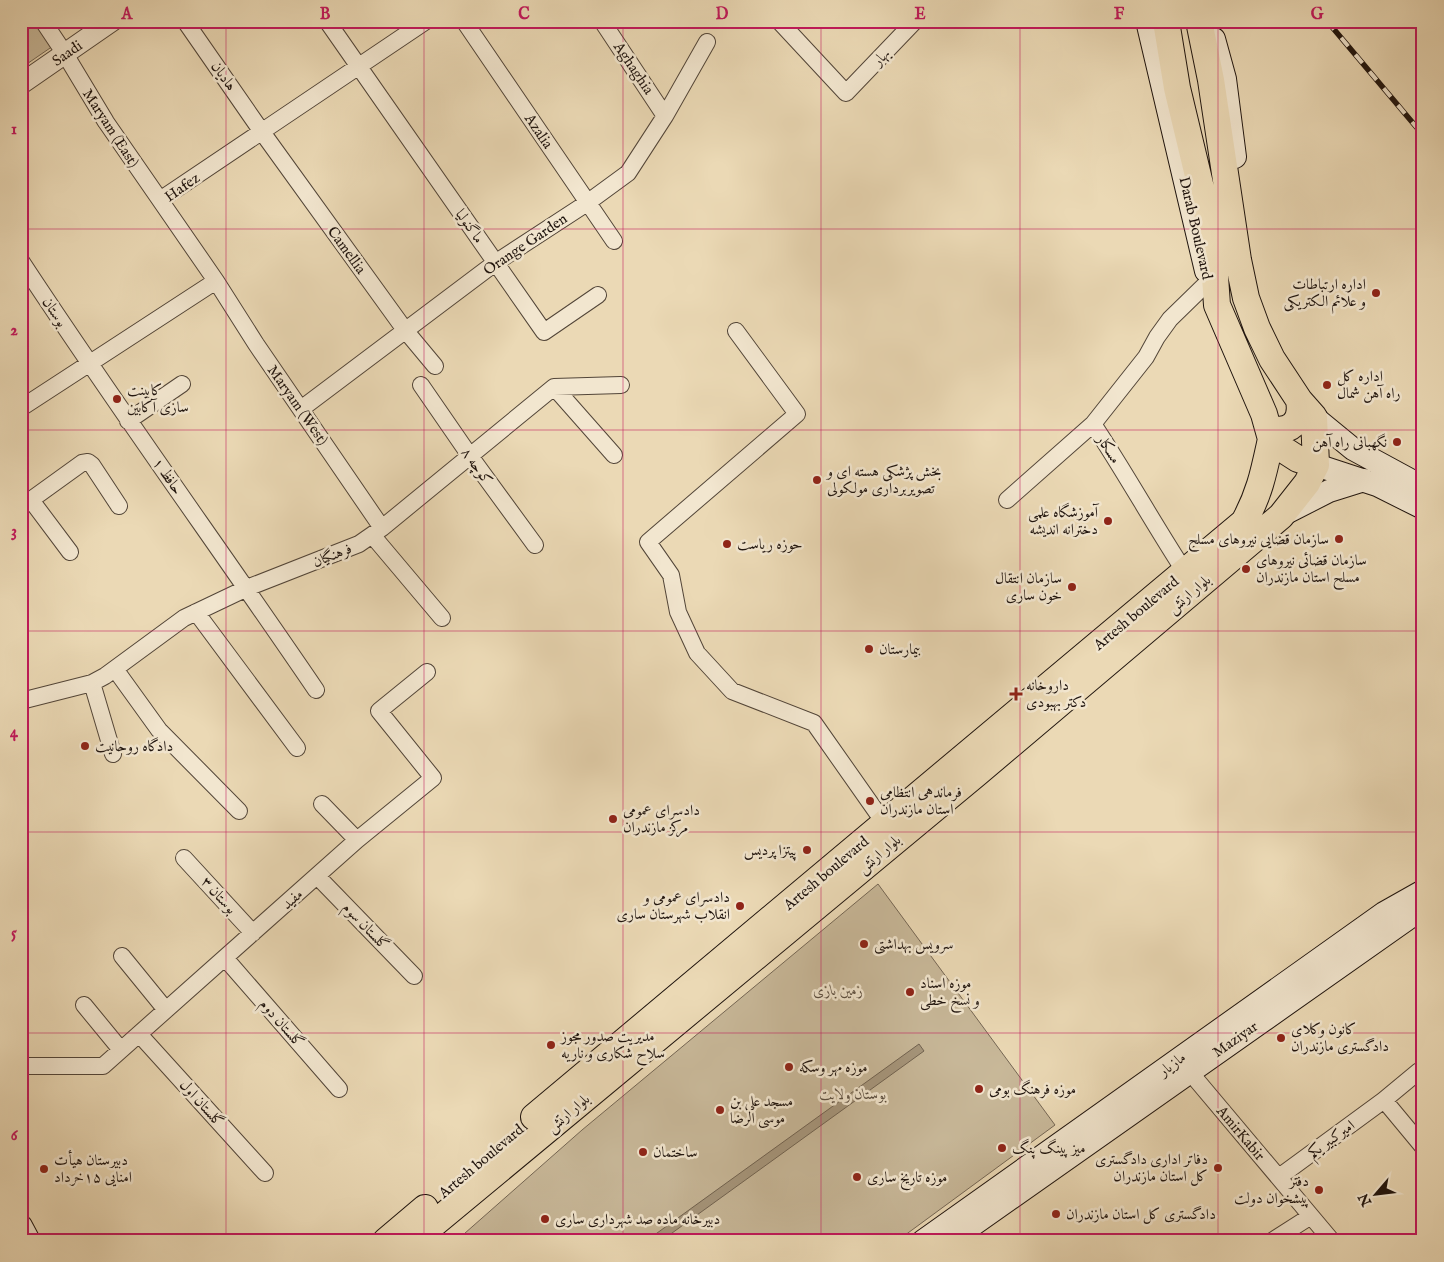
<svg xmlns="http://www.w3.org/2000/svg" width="1444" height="1262" viewBox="0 0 1444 1262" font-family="'IM FELL English',Amiri,serif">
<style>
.green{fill:#c8b899;stroke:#746654}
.water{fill:#a6967c;stroke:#706250}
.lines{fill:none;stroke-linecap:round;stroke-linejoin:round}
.minor-casing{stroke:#524538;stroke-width:18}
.tertiary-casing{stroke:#524538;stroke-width:22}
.secondary-casing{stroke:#1f140e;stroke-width:24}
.primary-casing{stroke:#1f140e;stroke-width:28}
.minor{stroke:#f2e6cf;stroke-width:16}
.tertiary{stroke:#f2e6cf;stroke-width:20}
.secondary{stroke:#f2e6cf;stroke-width:22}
.primary{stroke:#ebd9b5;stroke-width:26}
.rail-casing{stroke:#1f140e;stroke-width:5.5}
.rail{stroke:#f2e6cf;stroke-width:4;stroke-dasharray:11;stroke-linecap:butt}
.grid{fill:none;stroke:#c2185b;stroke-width:1;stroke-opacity:0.55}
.poi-dot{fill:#8f2418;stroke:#f2e6cf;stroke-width:2}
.labels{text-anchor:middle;stroke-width:5;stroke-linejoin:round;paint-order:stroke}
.street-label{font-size:15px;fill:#1f140e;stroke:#f2e6cf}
.poi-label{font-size:15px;fill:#1f140e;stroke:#f2e6cf;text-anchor:start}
.park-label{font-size:15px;font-style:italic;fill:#5a4d3f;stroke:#f2e6cf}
.neatline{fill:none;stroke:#c2185b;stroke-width:2}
.grid-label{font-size:16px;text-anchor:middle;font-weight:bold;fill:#c2185b}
</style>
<rect width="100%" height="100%" fill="#ebd9b5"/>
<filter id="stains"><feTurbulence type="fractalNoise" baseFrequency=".004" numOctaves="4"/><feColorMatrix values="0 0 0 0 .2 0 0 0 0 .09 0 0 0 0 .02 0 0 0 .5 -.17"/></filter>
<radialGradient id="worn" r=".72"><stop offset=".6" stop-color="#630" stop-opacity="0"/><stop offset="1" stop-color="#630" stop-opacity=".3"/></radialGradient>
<path class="green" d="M21,21H34L53,46L21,68Z
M878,884L1055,1125L897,1241H456L582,1130Z"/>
<path class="water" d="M919,1044L924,1051L661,1241H646Z"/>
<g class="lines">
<defs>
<path id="minor" d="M43,21L65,54L106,122L160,200
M185,21L262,132L405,330L435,366
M327,21L544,332L598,295
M464,21L614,241
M602,21L665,116
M779,21L846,93L915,21
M21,261C116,406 218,546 316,690
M216,281L256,344L382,528
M736,331L797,414L648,542L671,575L678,612L697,653L732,691L814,723L885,824
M421,385L470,456L535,545
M554,387L614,455
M21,408L216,281L160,200L426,21
M301,409L495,263L587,203L628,173L665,116L707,42
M128,421L182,384
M1093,424L1146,357L1157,337L1170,319L1209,281
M31,500L70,552
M1007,500L1093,424C1125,472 1153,523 1185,572
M21,507L82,463L88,462L92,465L119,506
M372,535L442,618
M196,612L297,748
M115,669L159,730L239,811
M92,683L113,754
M21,701L92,683L105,676L184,618L247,588L359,544L382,528L554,387L621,385
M322,804L357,840
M184,858L253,933
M317,876L414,976
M122,956L166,1010
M225,958L339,1089
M84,1005L121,1050
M139,1034L265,1173
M21,1066H103L357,840L433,778L379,711L427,672
M1189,1071L1332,1241
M1384,1100L1423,1147
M1279,1177L1384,1100L1419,1071
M1272,1241L1311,1216"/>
<path id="tertiary" d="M21,84L112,21"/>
<path id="secondary" d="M1147,21L1206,271
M1214,39L1225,79L1235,157
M1314,417L1353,449L1423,487
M1316,465L1377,485L1423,508
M1282,515L1329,491L1364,480
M21,1226L29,1241
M923,1241L1384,913L1423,891
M950,1241L1423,908"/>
<path id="primary" d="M1166,21L1177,88L1212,234L1217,305L1264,414L1271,439L1284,450L1298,459L1316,465
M1269,428C1290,434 1303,422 1299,400
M534,1117L1244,522C1260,493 1264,471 1271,439
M386,1241L425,1208
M413,1241L976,774L1281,516L1307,483L1316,465L1314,417L1299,400L1272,359L1257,328L1246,298L1238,260L1211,80L1199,21"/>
</defs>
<use href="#minor" class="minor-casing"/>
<use href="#tertiary" class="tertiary-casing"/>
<use href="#secondary" class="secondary-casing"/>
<use href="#primary" class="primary-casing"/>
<use href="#minor" class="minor"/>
<use href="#tertiary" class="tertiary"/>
<use href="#secondary" class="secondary"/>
<use href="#primary" class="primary"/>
<defs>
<path id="rail" d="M1327,21L1423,135"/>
</defs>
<use href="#rail" class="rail-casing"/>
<use href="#rail" class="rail"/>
</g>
<path class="grid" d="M226,21V1241M424,21V1241M623,21V1241M821,21V1241M1020,21V1241M1218,21V1241M21,229H1423M21,430H1423M21,631H1423M21,832H1423M21,1033H1423"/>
<g class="poi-dot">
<circle cx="1376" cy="293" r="5"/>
<circle cx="1327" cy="385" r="5"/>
<circle cx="117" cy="399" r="5"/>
<circle cx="1397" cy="442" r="5"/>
<circle cx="817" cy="480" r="5"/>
<circle cx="1108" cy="521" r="5"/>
<circle cx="1339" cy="539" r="5"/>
<circle cx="727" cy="544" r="5"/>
<circle cx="1246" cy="569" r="5"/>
<circle cx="1072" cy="587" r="5"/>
<circle cx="869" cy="649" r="5"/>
<path d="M1013.5 686.5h5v5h5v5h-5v5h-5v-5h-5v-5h5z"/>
<circle cx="85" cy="746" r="5"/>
<circle cx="870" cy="801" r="5"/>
<circle cx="613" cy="819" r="5"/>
<circle cx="807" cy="850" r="5"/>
<circle cx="740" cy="906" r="5"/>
<circle cx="864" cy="944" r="5"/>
<circle cx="910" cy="992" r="5"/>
<circle cx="1281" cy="1038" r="5"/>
<circle cx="551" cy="1045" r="5"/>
<circle cx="789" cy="1067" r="5"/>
<circle cx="979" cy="1089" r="5"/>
<circle cx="720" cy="1110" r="5"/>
<circle cx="1002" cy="1148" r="5"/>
<circle cx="643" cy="1152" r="5"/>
<circle cx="1218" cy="1168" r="5"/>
<circle cx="44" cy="1169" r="5"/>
<circle cx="857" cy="1177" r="5"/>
<circle cx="1319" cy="1190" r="5"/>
<circle cx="1056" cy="1214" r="5"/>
<circle cx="545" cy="1219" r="5"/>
</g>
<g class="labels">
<g class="street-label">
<text transform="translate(67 53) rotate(-35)" y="5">Saadi</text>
<text transform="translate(881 57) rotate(-46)" y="5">بهار</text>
<text transform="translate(634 68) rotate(56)" y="5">Aghaghia</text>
<text transform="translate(224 76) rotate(55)" y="5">هادیان</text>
<text transform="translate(111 128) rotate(57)" y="5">Maryam (East)</text>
<text transform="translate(539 131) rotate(56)" y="5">Azalia</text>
<text transform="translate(182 187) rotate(-35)" y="5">Hafez</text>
<text transform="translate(470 226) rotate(55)" y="5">ماگنولیا</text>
<text transform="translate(1196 228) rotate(77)" y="5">Darab Boulevard</text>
<text transform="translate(525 244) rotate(-34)" y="5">Orange Garden</text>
<text transform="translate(347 250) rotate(54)" y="5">Camellia</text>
<text transform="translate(55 312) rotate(57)" y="5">بوستان</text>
<text transform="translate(298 405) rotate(55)" y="5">Maryam (West)</text>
<text transform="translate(1109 449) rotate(57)" y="5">مسکار</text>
<text transform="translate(477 466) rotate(54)" y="5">کوچه ۸</text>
<text transform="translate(168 476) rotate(55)" y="5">حافظ ۱</text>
<text transform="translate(332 555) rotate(-22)" y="5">فرهنگیان</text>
<text transform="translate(1189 594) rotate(-40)" y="5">بلوار ارتش</text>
<text transform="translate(1136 613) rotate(-40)" y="5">Artesh boulevard</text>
<text transform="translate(879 854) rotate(-40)" y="5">بلوار ارتش</text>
<text transform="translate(826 873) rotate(-40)" y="5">Artesh boulevard</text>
<text transform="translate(219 895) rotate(48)" y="5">بوستان ۳</text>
<text transform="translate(292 899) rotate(-42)" y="5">مفید</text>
<text transform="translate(366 926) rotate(46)" y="5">گلستان سوم</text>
<text transform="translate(282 1023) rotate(49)" y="5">گلستان دوم</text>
<text transform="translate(1235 1039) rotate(-35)" y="5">Maziyar</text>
<text transform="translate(1172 1064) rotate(-36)" y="5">مازیار</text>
<text transform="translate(202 1103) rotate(48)" y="5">گلستان اول</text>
<text transform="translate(568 1113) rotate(-40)" y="5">بلوار ارتش</text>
<text transform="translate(1241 1133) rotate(50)" y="5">AmirKabir</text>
<text transform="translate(1331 1139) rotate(-36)" y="5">امیرکبیر یکم</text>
<text transform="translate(481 1161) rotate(-40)" y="5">Artesh boulevard</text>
</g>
<g class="poi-label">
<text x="1366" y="289" text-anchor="end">اداره ارتباطات<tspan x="1366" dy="17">و علائم الکتریکی</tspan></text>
<text x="1337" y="381">اداره کل<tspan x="1337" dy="17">راه آهن شمال</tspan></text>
<text x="127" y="395">کابینت<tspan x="127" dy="17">سازی آکابین</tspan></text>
<text x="1387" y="447" text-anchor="end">نگهبانی راه آهن</text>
<text x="827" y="476">بخش پژشکی هسته ای و<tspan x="827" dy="17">تصویربرداری مولکولی</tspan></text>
<text x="1098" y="517" text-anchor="end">آموزشگاه علمی<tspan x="1098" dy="17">دخترانه اندیشه</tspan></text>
<text x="1329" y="544" text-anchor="end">سازمان قضایی نیروهای مسلح</text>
<text x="737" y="549">حوزه ریاست</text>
<text x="1256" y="565">سازمان قضائی نیروهای<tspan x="1256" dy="17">مسلح استان مازندران</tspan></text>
<text x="1062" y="583" text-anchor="end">سازمان انتقال<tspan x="1062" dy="17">خون ساری</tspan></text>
<text x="879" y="654">بیمارستان</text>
<text x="1026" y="690">داروخانه<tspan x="1026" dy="17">دکتر بهبودی</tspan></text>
<text x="95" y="751">دادگاه روحانیت</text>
<text x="880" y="797">فرماندهی انتظامی<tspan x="880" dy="17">استان مازندران</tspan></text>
<text x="623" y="815">دادسرای عمومی<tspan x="623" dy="17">مرکز مازندران</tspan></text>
<text x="797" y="855" text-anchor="end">پیتزا پردیس</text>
<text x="730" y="902" text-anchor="end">دادسرای عمومی و<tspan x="730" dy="17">انقلاب شهرستان ساری</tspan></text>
<text x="874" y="949">سرویس بهداشتی</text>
<text x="920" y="988">موزه اسناد<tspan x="920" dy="17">و نسخ خطی</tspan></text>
<text x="1291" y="1034">کانون وکلای<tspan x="1291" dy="17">دادگستری مازندران</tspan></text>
<text x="561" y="1041">مدیریت صدور مجوز<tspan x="561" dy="17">سلاح شکاری و ناریه</tspan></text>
<text x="799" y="1072">موزه مهر وسکه</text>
<text x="989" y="1094">موزه فرهنگ بومی</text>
<text x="730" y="1106">مسجد علی بن<tspan x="730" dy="17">موسی الرضا</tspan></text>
<text x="1012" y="1153">میز پینگ پنگ</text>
<text x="653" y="1157">ساختمان</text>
<text x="1208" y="1164" text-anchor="end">دفاتر اداری دادگستری<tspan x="1208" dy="17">کل استان مازندران</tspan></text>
<text x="54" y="1165">دبیرستان هیأت<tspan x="54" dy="17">امنایی ۱۵خرداد</tspan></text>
<text x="867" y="1182">موزه تاریخ ساری</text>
<text x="1309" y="1186" text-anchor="end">دفتر<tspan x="1309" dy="17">پیشخوان دولت</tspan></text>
<text x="1066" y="1219">دادگستری کل استان مازندران</text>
<text x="555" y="1224">دبیرخانه ماده صد شهرداری ساری</text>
</g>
<g class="park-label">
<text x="838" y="995">زمین بازی</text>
<text x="853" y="1099">بوستان ولایت</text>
</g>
</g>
<rect width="1444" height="1262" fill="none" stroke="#ebd9b5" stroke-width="55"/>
<g transform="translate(1376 1194) rotate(242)" stroke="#f2e6cf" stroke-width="4" paint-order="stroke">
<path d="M0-4L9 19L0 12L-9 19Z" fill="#1f140e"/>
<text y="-8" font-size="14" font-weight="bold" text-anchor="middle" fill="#1f140e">N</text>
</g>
<rect x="28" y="28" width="1388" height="1206" class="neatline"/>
<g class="grid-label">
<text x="127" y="19">A</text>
<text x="325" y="19">B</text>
<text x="524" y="19">C</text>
<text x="722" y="19">D</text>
<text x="920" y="19">E</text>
<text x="1119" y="19">F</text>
<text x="1317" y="19">G</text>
<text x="14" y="134">1</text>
<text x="14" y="335">2</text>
<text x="14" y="536">3</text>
<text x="14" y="737">4</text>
<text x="14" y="938">5</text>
<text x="14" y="1140">6</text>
</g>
<rect width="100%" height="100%" filter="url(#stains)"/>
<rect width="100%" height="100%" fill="url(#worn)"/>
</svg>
